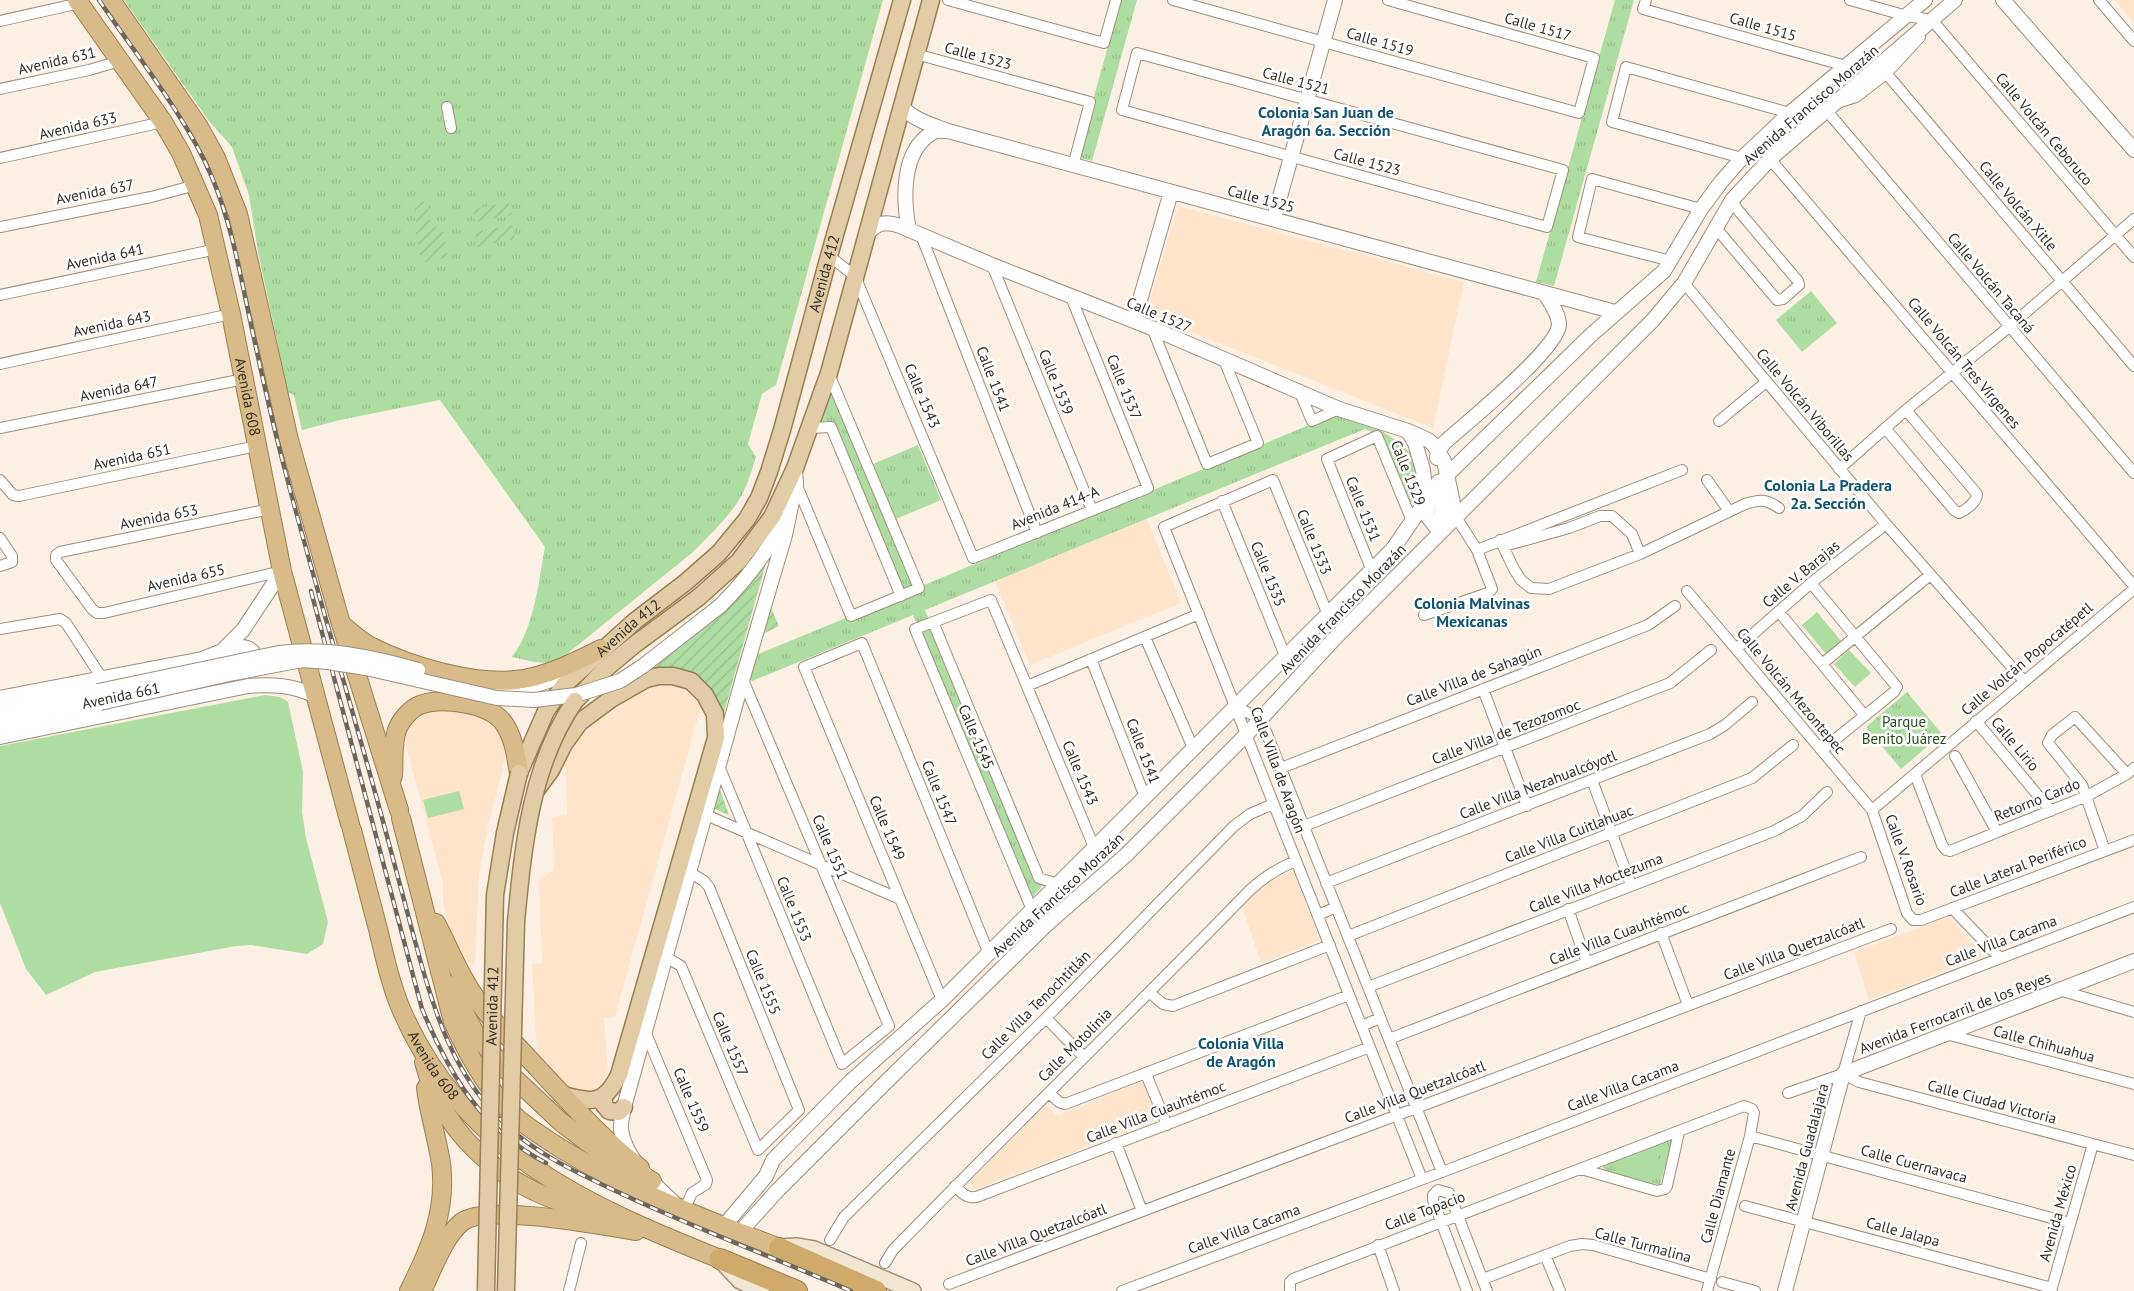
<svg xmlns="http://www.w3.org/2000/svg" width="2134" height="1291" viewBox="0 0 2134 1291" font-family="'PT Sans',sans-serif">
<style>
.built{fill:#fee4ca}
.grass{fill:url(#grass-tufts)}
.garden{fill:url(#garden-furrows)}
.pitch{fill:#aedda2}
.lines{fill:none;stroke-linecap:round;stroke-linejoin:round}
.minor-casing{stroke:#a08e7b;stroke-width:12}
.tertiary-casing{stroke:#a08e7b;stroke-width:16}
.secondary-casing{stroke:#a08e7b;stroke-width:18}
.primary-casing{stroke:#997f52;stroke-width:19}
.trunk-casing{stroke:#997f52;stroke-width:20}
.motorway-casing{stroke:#997f52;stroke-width:22}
.minor{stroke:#fff;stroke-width:10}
.tertiary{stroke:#fff;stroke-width:14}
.secondary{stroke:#f1e6d2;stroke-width:15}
.primary{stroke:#e2cca6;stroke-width:16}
.trunk{stroke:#d8bb88;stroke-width:18}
.motorway{stroke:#cfaa6a;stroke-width:20}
.rail-casing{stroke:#6e665d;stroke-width:4.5}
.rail{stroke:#fff;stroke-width:2.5;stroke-dasharray:8;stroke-linecap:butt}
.tertiary-bridge-casing{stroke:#a08e7b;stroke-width:16;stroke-linecap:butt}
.primary-bridge-casing{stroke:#997f52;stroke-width:19;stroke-linecap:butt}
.tertiary-bridge{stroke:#fff;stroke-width:14}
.primary-bridge{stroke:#e2cca6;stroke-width:16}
.labels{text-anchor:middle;stroke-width:5;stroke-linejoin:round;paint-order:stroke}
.street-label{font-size:15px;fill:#352e26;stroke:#fff}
.park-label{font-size:15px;fill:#225016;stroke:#fff}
.neighbourhood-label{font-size:16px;font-weight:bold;fill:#125572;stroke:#fff}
</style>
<defs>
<pattern id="grass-tufts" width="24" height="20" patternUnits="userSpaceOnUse" patternTransform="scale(1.25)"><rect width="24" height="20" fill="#aedda2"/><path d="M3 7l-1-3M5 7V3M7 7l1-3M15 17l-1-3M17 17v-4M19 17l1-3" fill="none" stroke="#96be8b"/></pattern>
<pattern id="garden-furrows" width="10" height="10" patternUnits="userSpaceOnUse" patternTransform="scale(1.25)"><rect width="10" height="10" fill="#aedda2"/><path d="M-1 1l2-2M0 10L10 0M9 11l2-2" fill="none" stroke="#96be8b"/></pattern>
</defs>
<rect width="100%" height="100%" fill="#fcf0e4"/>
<path class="built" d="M2114,0H2134V23Z
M1178,206L1464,282L1433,428L1146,314Z
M1147,519L1181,603L1030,665L995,581Z
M660,681L680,685L689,690L701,706L615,1017L604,1018L608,1073L600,1085L593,1090L580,1092L571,1091L551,1075L537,1055L532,964L542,963L539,879L554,870L552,817L567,815L566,767H559L582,728L647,684Z
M419,710H471L487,718L499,731L503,743L505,756L501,777L489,822L479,874L475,965L461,958L449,927L443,902V883L401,727Z
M1293,871L1320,940L1261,963L1242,906L1267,882Z
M1948,917L1985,956L1869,1000L1854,952Z
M1144,1081L1159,1119L974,1190L970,1181L1046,1105L1055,1114L1059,1115Z"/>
<path class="grass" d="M124,0H883L776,385L762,394L748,444L756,457C752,470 748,483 742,495C730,516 710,535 693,552L557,662C541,665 527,660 512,657C535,626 538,584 545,547L440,400L340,420L302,430L294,395L288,392L258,252L249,195L232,147L209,121Z
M1121,0H1137L1092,161L1077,157Z
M1615,0H1634L1554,286L1536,282Z
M1811,291L1837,323L1802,352L1776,320Z
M832,386L917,588L1338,413C1370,427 1426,441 1417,486C1416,494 1412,501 1409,508L1379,435L1365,429L925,610L1036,879L1044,884L1031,899L913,615L752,681L749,676L756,655L904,594L835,424L829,421H822Z
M918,445L941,500L896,519L873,464Z
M1907,692L1942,734L1901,769L1866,727Z
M1673,1138L1660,1185L1606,1172L1603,1167L1606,1162Z"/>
<path class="garden" d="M426,201L431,227L442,226L448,257L422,263L415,231L418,230L413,203Z
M509,202L512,215L475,222L473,209Z
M512,225L515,239L477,247L475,232Z
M768,556L721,723L705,690L644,673Z
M770,606L779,626L763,634Z
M719,787L729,815L713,808Z"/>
<path class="pitch" d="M1817,612L1841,641L1826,654L1802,625Z
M1849,650L1871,673L1855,687L1834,664Z
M265,695L280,697L288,702L293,725L303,772L302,812L306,838L328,922L323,944L307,954L251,945L236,946L95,972L46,995L26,969L0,903V746Z
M459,791L464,809L428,818L423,800Z
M1657,1153L1660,1173L1624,1177L1622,1157Z"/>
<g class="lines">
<defs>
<path id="minor" d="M948,0L1104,43L1116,0
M1173,0L1579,113L1594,58L1388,0
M1646,0L1643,9L1846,66
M1850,0L1907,16L1932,20
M2099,0L2134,41
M1932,20L2134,257
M0,21L80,3
M1137,53L1563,170L1547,227L1122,110Z
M916,54L1090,102L1073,166
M1880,66L2134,366
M0,89L89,70L120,61
M1837,103L1856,97L1886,74L1920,37
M447,107L451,128
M1827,111L2134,473
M0,158L163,122
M1742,158L1612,122L1626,67L1790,113
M1770,159L2134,586
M0,227L151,197L196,185
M1715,227L1777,300L1783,299L1799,285L1798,281L1737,209L1732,200
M921,235L1037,533
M829,256L855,276L973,558L1148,488L1071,297
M1671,261L1578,237L1592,179L1701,209
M992,265L1092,510
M1684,283L1886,524L2024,681
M0,295L217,249
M1152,328L1207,464L1258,443L1224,360
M0,364L231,314
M1300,393L1312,421L1339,409
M1719,421L1766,382
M0,428L244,379
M809,428L831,427L901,596
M1885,428L1954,510L1959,513C1966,510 1977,502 1977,494L1906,410
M1839,469L1906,410L2009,327L2134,219
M0,480L13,495L19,496L257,446
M1707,480L1729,511
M796,483L851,616L919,588L829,374
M1222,501L1286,658
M270,509L60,552L56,555V560L92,609L97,613H104L282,571
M0,538L12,556V562L0,566
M1500,540L1514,569L1521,580L1531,588L1549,589L1640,554L1745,504C1760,499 1766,499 1779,508
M1504,546L1569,528L1600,516H1612L1632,534L1640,554
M1477,550L1682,470
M1372,571L1327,459L1377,436L1412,521
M1811,583L1897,687L1894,692L1822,750
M1687,591L1872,810L1907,913L1913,920H1921L2134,840
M1779,612L1865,716
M1328,615L1273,480L1164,527L1422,1179
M1424,615L1488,593L1492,589L1477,550L1456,517
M933,622L1039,878L1058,884
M0,629L60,619L66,623L102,678
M1145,637L1193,748
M1736,649L1811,583L1886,524
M1091,659L1145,797
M1822,664L1930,575
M1027,686L1199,614
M1483,689L1527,806
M1236,707L1261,719L1442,1172
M1976,721L2051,811
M1955,756L1997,832
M719,766L842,1064L889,1026L743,680
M1281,768L1648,625L1675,606
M1915,774L1942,845L1946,850L1950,851L2087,796L2127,774L2134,768
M1592,780L1631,885
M1872,810L2134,589
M706,815L900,899
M1304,826L1670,683L1711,650
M2105,851L2082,785L2048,743L2052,735L2075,717L2127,774
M1326,883L1710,734L1725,725L1752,702
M1952,908L2000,958
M1568,909L1587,963
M1318,915L1336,907
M1046,925L1032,910L915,629L991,600L1094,847
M1661,933L1688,1005
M1348,936L1752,778L1793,745
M666,957L681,966L758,1150L799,1110L709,887L704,881L689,872
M1368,987L1774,831L1802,816L1827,792
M2059,990L2134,1012
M1150,993L1163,1004L1173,1006L1330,945
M942,1000L804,667L862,643L989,954
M1046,1018L1084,1057
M1362,1026L1380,1018
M645,1031L707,1180L706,1184L692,1193L684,1210
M1946,1034L2134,1084
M1389,1039L1861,857
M1146,1074L1167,1125
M1843,1074L1859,1082L2134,1155
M1843,1074L1861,1011
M1049,1093L1059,1102L1065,1104L1349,995
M1788,1093L1843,1074
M1750,1136L2070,1223
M1116,1143L1142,1211
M1581,1169L1657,1191L1665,1189L1667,1186L1679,1132
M955,1186C963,1194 968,1200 979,1196L1370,1047
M1745,1206L2052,1288
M830,1240L844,1217L1046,1018L1234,826L1250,814L1273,804
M1378,1245L1394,1291
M1545,1255L1560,1291
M885,1263L893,1250C1011,1129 1132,1011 1250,890C1264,877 1278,868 1296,861
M1483,1279L1570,1246L1582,1244L1593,1245L1711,1279
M1722,1282L1755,1291
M949,1284L1891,929
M569,1291L581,1243
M1122,1291L1442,1172L2134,907
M1290,1291V1282L1293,1279L1744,1106L1752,1109L1754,1113L1750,1136L1707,1291
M1467,1291L1433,1200V1195L1438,1190L1449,1193L1487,1291
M2051,1291L2093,1144"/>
<path id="tertiary" d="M2003,0L2134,150
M902,107C914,120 932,125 948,131L1615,312
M1274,218L1335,0
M909,230C903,200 901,151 932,133C936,130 943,131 947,131
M867,234C878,222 885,221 900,226L992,265L1152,328L1339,409L1408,431L1428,440L1433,444L1444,461L1456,517
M1134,321L1171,192
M1408,431L1415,443L1423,470L1428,517L1435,526L1443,529
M1437,458L1438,451L1444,443C1466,423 1557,350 1559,325C1559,314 1551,303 1545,294
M1438,482L1442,514L1451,522
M720,606C745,581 766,554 783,522
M224,649L243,630L282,571
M499,690L533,686L554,679
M0,698L202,659C219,653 257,631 257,668
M0,711L98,691
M0,725L100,703
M0,737L248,686C273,684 292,685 316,696
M676,1205C655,1184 626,1161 621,1130C620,1123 623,1114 624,1107L744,674L785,535L796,482L795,471
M724,1226L766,1176L773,1160L850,1082L942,1000L1392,550L1426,501L1447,475L1591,335L1664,271L1701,209L1721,182L1742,158L1790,113L1925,0
M740,1232L777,1191L885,1083L1046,925L1125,856L1246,735L1334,639L1653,320L1684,283L1732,200L1770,159L1955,0
M1785,1291L1843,1074L2134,961"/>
<path id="secondary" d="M781,1247L796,1246L814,1249L913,1291
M722,1262L740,1281L762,1291"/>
<g id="primary">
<path d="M577,699L603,671L634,645L699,597L739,561L772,517L795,468L829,373L931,0"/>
<path id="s1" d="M519,773L546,711L564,685L635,621L686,582L719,553L747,519L759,498L769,472L782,430L829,256L902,0"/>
<path d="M537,789L551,770L564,744L580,722L611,699L646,679L659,676H673L691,681L705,695L715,714L716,738L619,1075C604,1105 592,1103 563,1095"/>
<path d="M604,1097V1105L609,1111L619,1112L624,1107"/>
</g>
<g id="trunk">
<path id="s2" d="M77,0L163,122L181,153L208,215L231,314L282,571L350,824"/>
<path d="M111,0L199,127L216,158L238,214L289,440L341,624L399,810"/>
<path d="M341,624C351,632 361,642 372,647C409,666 474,685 516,680C545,677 575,662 601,649"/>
<path d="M393,776C394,762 392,743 397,730C400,721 411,708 420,705C442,697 488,703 503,722C514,737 516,756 519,773"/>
<path d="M401,818L453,1022C469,1057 489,1093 518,1119C533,1131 549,1141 565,1151C632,1192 706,1219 779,1248"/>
<path id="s3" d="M352,830C361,864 370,899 379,933C385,959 391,985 401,1009C462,1151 585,1205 720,1259"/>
<path d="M436,923C448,946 458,972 473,994C489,1019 511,1039 531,1061C566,1098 599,1137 640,1168"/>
<path d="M450,985L476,1035L511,1075L561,1122L611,1160L652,1181"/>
<path d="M424,1062C445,1143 517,1197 597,1211"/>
<path d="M409,1291C430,1249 447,1211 441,1163C437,1138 429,1113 426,1088"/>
<path d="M422,1291C432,1271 444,1236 462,1222C487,1203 603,1226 636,1231"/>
</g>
<path id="motorway" d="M779,1248L876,1291
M720,1259L797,1291"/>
</defs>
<use href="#minor" class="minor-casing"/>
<use href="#tertiary" class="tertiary-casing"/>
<use href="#secondary" class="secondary-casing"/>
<use href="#primary" class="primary-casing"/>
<use href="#trunk" class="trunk-casing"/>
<use href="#motorway" class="motorway-casing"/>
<use href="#minor" class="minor"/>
<use href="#tertiary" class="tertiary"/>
<use href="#secondary" class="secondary"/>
<use href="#primary" class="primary"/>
<use href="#trunk" class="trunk"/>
<use href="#motorway" class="motorway"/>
<defs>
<path id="rail" d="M99,0C136,55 185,115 211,175C229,217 238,262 247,306C256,348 265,390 275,431C309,569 352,704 388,840C397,874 406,908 415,941C433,1009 453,1076 506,1125C539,1156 582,1175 622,1194C697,1229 775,1258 851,1291
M311,591L422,1009C450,1075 480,1128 546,1163"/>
</defs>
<use href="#rail" class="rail-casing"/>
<use href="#rail" class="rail"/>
<defs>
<path id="tertiary-bridge" d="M98,691L279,653C326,647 373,657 418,670
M100,703L234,673L302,660L328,662L366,668L497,698L534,700L576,695L620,681L643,666L720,606"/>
<g id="primary-bridge">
<path id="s4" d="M486,1291L495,895L505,833L519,773"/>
<path d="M506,1291L516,922C523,847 531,764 575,701"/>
</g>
</defs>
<use href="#tertiary-bridge" class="tertiary-bridge-casing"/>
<use href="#primary-bridge" class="primary-bridge-casing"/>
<use href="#tertiary-bridge" class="tertiary-bridge"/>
<use href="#primary-bridge" class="primary-bridge"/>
</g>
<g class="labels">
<g class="street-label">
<text transform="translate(1538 27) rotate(16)" y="5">Calle 1517</text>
<text transform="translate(1763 27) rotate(16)" y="5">Calle 1515</text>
<text transform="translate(1380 42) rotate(16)" y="5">Calle 1519</text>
<text transform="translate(978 56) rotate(15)" y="5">Calle 1523</text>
<text transform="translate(57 61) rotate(-13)" y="5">Avenida 631</text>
<text transform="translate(1296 81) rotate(15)" y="5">Calle 1521</text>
<text transform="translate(1811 105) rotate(-41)" y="5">Avenida Francisco Morazán</text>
<text transform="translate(78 126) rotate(-13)" y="5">Avenida 633</text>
<text transform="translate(2044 129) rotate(50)" y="5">Calle Volcán Ceboruco</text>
<text transform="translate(1367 162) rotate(15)" y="5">Calle 1523</text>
<text transform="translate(95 192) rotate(-11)" y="5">Avenida 637</text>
<text transform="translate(1261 199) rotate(15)" y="5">Calle 1525</text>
<text transform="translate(2018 206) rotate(50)" y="5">Calle Volcán Xitle</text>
<text transform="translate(105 257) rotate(-12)" y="5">Avenida 641</text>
<text dy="5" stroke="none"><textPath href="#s1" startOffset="605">Avenida 412</textPath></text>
<text transform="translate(1991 283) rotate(50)" y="5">Calle Volcán Tacaná</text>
<text transform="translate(1159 315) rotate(23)" y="5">Calle 1527</text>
<text transform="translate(112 324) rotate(-12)" y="5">Avenida 643</text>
<text transform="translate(1964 363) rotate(50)" y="5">Calle Volcán Tres Vírgenes</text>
<text transform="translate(993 379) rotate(69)" y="5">Calle 1541</text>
<text transform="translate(1056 382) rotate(68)" y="5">Calle 1539</text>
<text transform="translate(1124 387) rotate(68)" y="5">Calle 1537</text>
<text transform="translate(119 389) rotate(-11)" y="5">Avenida 647</text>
<text transform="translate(922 396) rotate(67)" y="5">Calle 1543</text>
<text dy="5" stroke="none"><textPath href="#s2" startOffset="439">Avenida 608</textPath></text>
<text transform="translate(1805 405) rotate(50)" y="5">Calle Volcán Viborillas</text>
<text transform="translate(132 457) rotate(-12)" y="5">Avenida 651</text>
<text transform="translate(1408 473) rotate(68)" y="5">Calle 1529</text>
<text transform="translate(1055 508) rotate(-22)" y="5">Avenida 414-A</text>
<text transform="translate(1363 509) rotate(68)" y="5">Calle 1531</text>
<text transform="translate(159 517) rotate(-11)" y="5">Avenida 653</text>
<text transform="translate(1314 542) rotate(68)" y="5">Calle 1533</text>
<text transform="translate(1268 574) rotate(68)" y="5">Calle 1535</text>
<text transform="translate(1801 574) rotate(-40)" y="5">Calle V. Barajas</text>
<text transform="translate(186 578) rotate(-13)" y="5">Avenida 655</text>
<text transform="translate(1343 609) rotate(-46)" y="5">Avenida Francisco Morazán</text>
<text dy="5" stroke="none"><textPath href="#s1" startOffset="185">Avenida 412</textPath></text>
<text transform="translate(2027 659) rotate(-40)" y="5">Calle Volcán Popocatépetl</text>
<text transform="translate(1474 676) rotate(-21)" y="5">Calle Villa de Sahagún</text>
<text transform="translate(1791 691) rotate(50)" y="5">Calle Volcán Mezontepec</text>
<text transform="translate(121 696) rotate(-12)" y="5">Avenida 661</text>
<text transform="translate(1506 732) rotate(-21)" y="5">Calle Villa de Tezozomoc</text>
<text transform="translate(976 737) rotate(67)" y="5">Calle 1545</text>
<text transform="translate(2015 744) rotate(50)" y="5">Calle Lirio</text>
<text transform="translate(1143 751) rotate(69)" y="5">Calle 1541</text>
<text transform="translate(1278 770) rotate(70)" y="5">Calle Villa de Aragón</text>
<text transform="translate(1080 773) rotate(67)" y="5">Calle 1543</text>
<text transform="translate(1538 785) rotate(-21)" y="5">Calle Villa Nezahualcóyotl</text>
<text transform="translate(939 793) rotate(68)" y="5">Calle 1547</text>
<text transform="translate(2037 800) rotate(-22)" y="5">Retorno Cardo</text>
<text transform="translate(887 828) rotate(67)" y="5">Calle 1549</text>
<text transform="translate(1569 834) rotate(-21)" y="5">Calle Villa Cuitlahuac</text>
<text transform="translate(830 847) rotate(67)" y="5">Calle 1551</text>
<text transform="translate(1906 860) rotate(70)" y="5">Calle V. Rosario</text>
<text transform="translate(2018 867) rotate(-21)" y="5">Calle Lateral Periférico</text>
<text transform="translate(1596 883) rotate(-21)" y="5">Calle Villa Moctezuma</text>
<text transform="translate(1058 895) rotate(-43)" y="5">Avenida Francisco Morazán</text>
<text transform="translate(794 909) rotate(68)" y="5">Calle 1553</text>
<text transform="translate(1619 934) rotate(-21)" y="5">Calle Villa Cuauhtémoc</text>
<text transform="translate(2001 941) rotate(-21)" y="5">Calle Villa Cacama</text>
<text transform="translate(1794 949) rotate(-21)" y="5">Calle Villa Quetzalcóatl</text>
<text transform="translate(763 982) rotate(68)" y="5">Calle 1555</text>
<text transform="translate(1036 1005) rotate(-45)" y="5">Calle Villa Tenochtitlán</text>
<text dy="5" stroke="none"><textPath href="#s4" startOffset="285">Avenida 412</textPath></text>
<text transform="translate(1955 1013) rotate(-21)" y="5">Avenida Ferrocarril de los Reyes</text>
<text transform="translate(730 1044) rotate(67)" y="5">Calle 1557</text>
<text transform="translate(2044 1044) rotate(15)" y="5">Calle Chihuahua</text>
<text transform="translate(1075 1045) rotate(-45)" y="5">Calle Motolinia</text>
<text dy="5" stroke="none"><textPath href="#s3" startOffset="251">Avenida 608</textPath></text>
<text transform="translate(1623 1086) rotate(-21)" y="5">Calle Villa Cacama</text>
<text transform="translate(1415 1092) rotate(-21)" y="5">Calle Villa Quetzalcóatl</text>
<text transform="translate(691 1100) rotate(67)" y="5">Calle 1559</text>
<text transform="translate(1992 1102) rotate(15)" y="5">Calle Ciudad Victoria</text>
<text transform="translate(1156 1112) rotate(-21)" y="5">Calle Villa Cuauhtémoc</text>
<text transform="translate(1807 1147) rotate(-75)" y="5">Avenida Guadalajara</text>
<text transform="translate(1914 1164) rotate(15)" y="5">Calle Cuernavaca</text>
<text transform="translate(1718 1196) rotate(-75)" y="5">Calle Diamante</text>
<text transform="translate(1425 1211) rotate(-21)" y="5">Calle Topacio</text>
<text transform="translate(2058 1213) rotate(-74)" y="5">Avenida México</text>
<text transform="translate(1244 1229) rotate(-20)" y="5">Calle Villa Cacama</text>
<text transform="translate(1903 1232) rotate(15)" y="5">Calle Jalapa</text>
<text transform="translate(1036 1235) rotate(-21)" y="5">Calle Villa Quetzalcóatl</text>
<text transform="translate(1643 1245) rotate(15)" y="5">Calle Turmalina</text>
</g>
<g class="park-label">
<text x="1904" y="727">Parque<tspan x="1904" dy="17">Benito Juárez</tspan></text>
</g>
<g class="neighbourhood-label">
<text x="1326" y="118">Colonia San Juan de<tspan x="1326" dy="18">Aragón 6a. Sección</tspan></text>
<text x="1828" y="491">Colonia La Pradera<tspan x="1828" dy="18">2a. Sección</tspan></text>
<text x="1472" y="609">Colonia Malvinas<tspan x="1472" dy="18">Mexicanas</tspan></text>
<text x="1241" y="1049">Colonia Villa<tspan x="1241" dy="18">de Aragón</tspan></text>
</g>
</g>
</svg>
